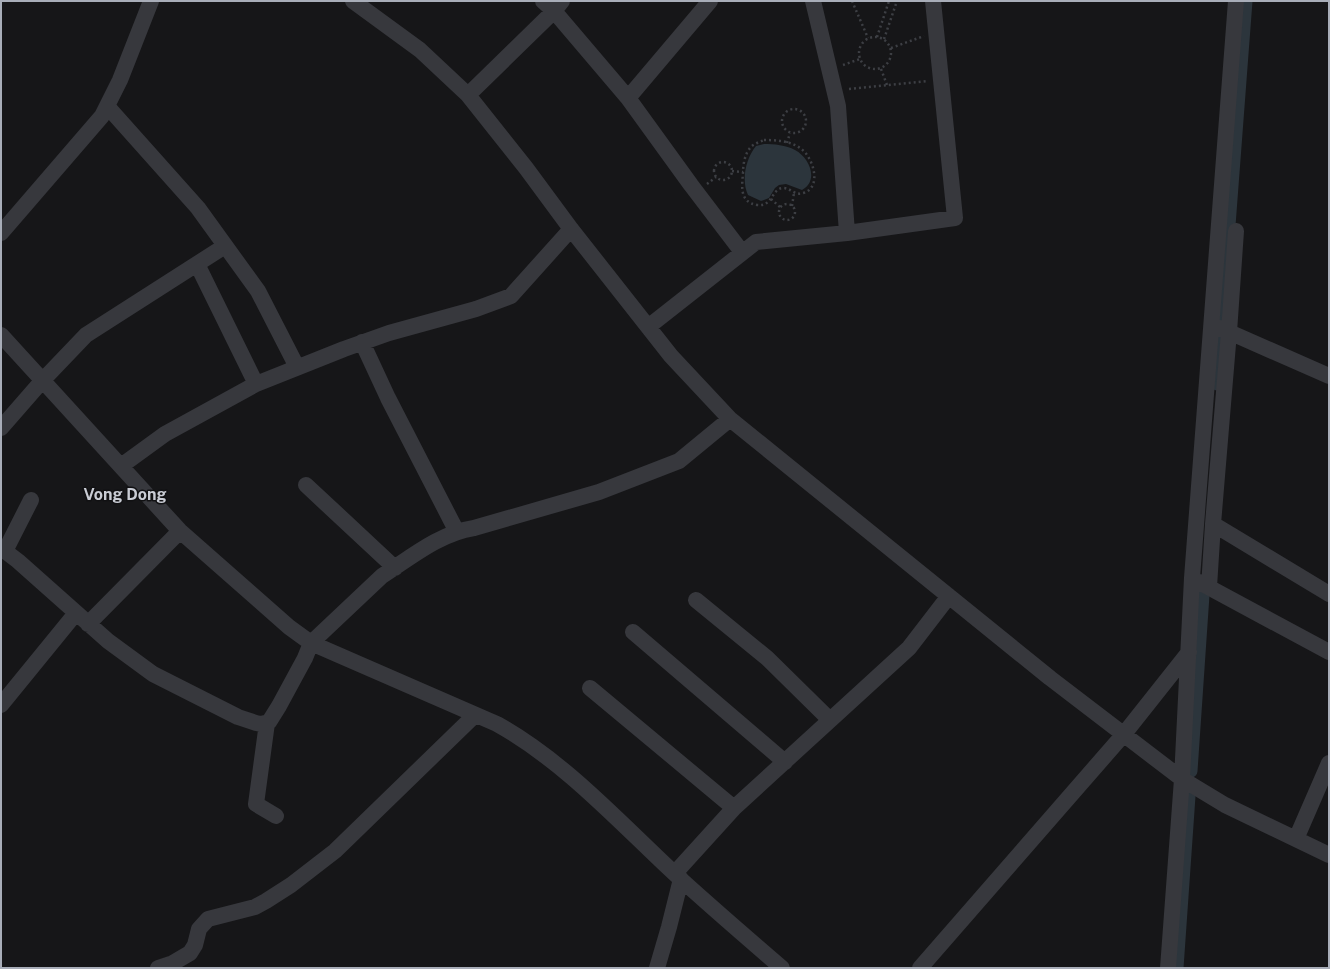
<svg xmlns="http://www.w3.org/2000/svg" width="1330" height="969" viewBox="0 0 1330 969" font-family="'Public Sans',sans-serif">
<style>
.water{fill:#2c353c}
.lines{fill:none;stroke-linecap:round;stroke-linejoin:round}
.canal{stroke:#2c353c;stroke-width:13}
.path{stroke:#3d3f44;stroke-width:2.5;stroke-dasharray:2 3;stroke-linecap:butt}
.minor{stroke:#37383d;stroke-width:16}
.labels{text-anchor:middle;stroke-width:3;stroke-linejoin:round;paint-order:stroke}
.quarter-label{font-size:16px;font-weight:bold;fill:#c9ccd4;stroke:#111113}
</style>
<rect width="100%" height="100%" fill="#161618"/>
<path class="water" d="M764,144C774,144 786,145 795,150C810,158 819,181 802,190L786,184L779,185L775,188L769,198L761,201L748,195C741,180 746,158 756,146Z"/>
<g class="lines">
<path class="canal" d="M1217,384L1246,1
M1191,771L1203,595
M1177,968L1189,796"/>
<path class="path" d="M852,1L868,38
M859 53a16 16 0 1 1 32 0a16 16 0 1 1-32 0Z
M877,37L889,1
M884,39L897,1
M891,48L924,36
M843,65L860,59
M881,69L887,85
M849,89L928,81
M782 121a12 12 0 1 1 24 0a12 12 0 1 1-24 0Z
M764,140C777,140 790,141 800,148C813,156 823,188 803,193C795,196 791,188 783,188C771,189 773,207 757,205C739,202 742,186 743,173C743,164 745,153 751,147C755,143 760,142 764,140Z
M787,143L790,133
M714 171a9 9 0 1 1 18 0a9 9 0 1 1-18 0Z
M732,171L743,172
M707,184L716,177
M771,199L781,208
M779 212a8 8 0 1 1 16 0a8 8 0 1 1-16 0Z
M792,206L794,193"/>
<path class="minor" d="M353,1L420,50L468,95L526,168L571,229L671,356L730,419L1050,678L1182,779L1225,805L1329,855
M543,1L554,11L628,98L691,185L742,252
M813,1L838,106L847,233
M468,95L554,11L562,1
M628,98L710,1
M107,106L198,208L258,291L297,367
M1,233L102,116L120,80L151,1
M197,264L256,384
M648,327L756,242L847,233L955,218L933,1
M1220,328L1329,376
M1,335L180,531L289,627L311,643L497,724C565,762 618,821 675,874C710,906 746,937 782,968
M362,342L388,398L457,532
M1,428L42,381L86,335L225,246
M121,466L165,434L256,384L344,349L389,333L476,309L511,296L571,229
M306,485L395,568
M1213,524L1229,332L1236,231
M1,548L18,561L108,641L153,674L238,717L256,723L261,724L269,722L279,706L305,658L311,643L382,576C410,558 440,533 474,528L599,492L679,461L730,419
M5,551L31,500
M1199,582L1329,652
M1209,587L1213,524L1329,594
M696,600L767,658L830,720
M88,624L180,531
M633,632L785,762
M590,688L734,808
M1,705L76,613
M267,723L256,804L276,816
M1296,839L1329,763
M675,873L734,808L909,648L949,596
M158,968L173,963L190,953L195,945L199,929L208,919L255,907L266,901L291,885L335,851L475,715
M657,968L669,927L681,879
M920,968L1124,734L1189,652
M1168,968L1182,779L1192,578L1236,1"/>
</g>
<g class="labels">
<g class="quarter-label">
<text x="125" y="500">Vong Dong</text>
</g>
</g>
<rect width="1330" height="969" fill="none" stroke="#a8adb8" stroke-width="4"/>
</svg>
